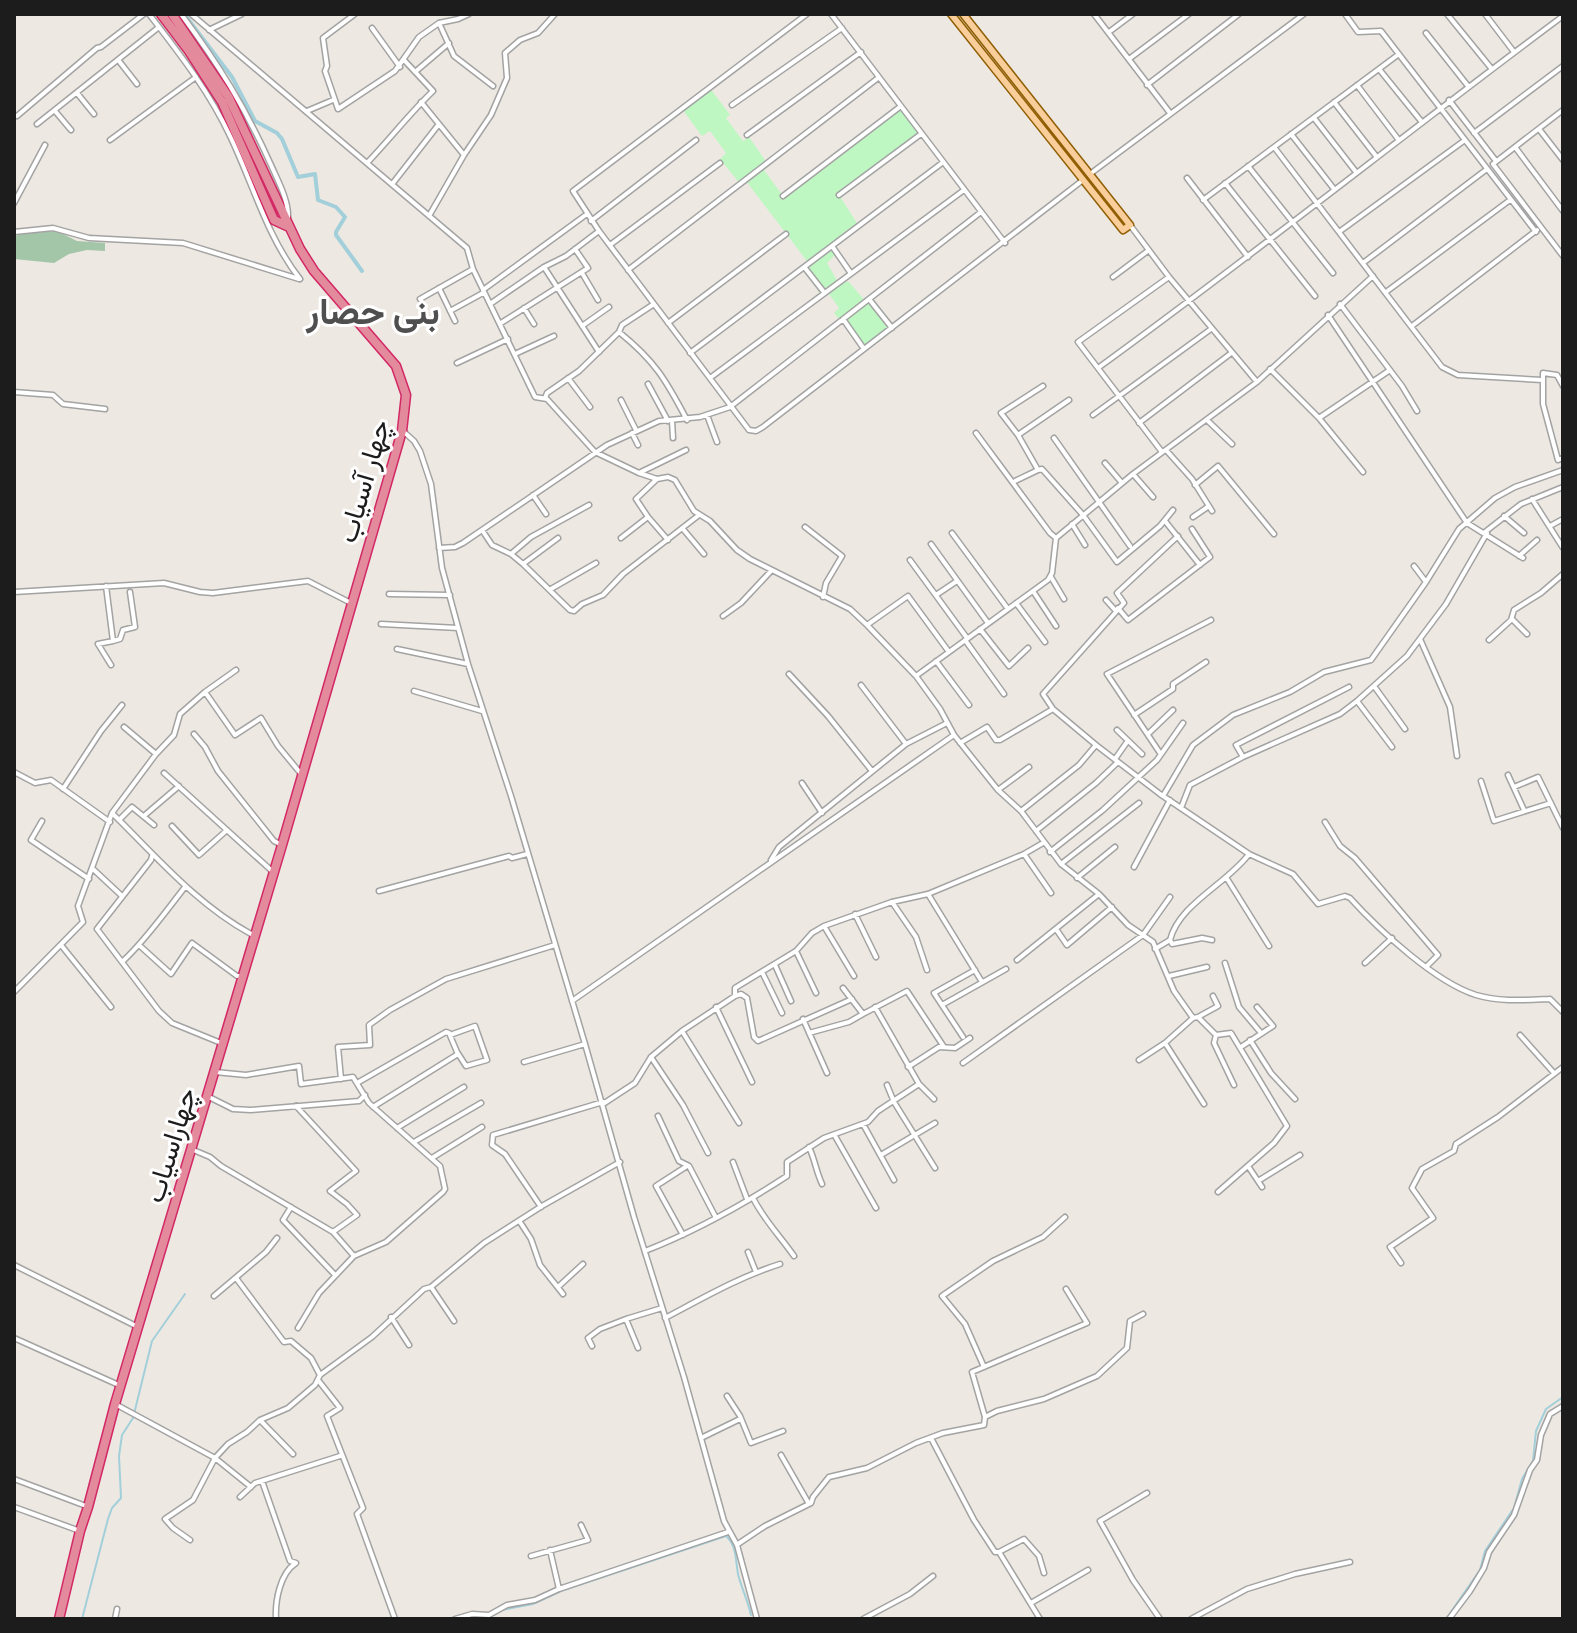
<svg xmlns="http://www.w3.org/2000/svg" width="1577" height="1633" viewBox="0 0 1577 1633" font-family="'Archivo Narrow',Vazirmatn,sans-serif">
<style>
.cemetery{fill:#a3c5a8}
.park{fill:#bef7c2}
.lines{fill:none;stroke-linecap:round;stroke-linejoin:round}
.stream{stroke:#a2cfda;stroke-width:2}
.canal{stroke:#a2cfda;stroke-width:4}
.minor-casing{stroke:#a3a3a3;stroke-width:7}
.major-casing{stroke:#905f04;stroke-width:9}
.highway-casing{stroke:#d22865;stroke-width:11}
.minor{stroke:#fff;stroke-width:4}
.major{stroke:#f9ce9a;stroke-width:6}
.highway{stroke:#e48a9d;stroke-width:8}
.labels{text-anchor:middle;stroke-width:6;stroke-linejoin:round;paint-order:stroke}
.street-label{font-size:28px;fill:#1c1c1c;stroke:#fff}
.district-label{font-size:36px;font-weight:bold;fill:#4f4f4f;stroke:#fff}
</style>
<rect width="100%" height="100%" fill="#ede9e2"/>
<path class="cemetery" d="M57,231L77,241L105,243V251L87,250L69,254L54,263L14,259V237L19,234Z"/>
<path class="park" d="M710,88L730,115L726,118L743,141L749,137L769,166L764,170L783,196L901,106L921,134L839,195L860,228L832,249L835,255L827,263L838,282H849L867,303L872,300L892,328L864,349L834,313L839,308L829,294L823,298L804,270L810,265L746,181L741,185L720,159L726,153L710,131L702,136L682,109Z"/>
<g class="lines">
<path class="stream" d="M502,1610L533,1604L561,1591L726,1536C738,1546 735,1564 739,1578C743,1591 748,1602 751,1615
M467,1617L481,1616
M82,1619L108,1519L112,1508L121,1498L119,1456L122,1435L133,1418L152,1341L185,1294
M1446,1619L1480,1570L1485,1551L1514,1508L1522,1479L1533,1461L1536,1431L1546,1409L1563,1397"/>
<path class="canal" d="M184,14L232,77L255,121L277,133L282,139L298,177L315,174L318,200L336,207L345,217L336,232V235L362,271"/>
<defs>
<path id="minor" d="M149,14C179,53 209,91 230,136C253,184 267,237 300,279
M181,14C219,65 245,107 271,165C278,181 289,201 288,218
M191,14L467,248L473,269L535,397L547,399L595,452L639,473L657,479L668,477L675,480L694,511L710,521L737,550L750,559L850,609L867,625L916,676L940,709L954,735L998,790L1021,811L1061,864L1099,894L1128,925L1153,942L1174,991L1193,1018L1198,1017L1216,1035L1231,1033L1287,1126L1274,1143L1218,1192
M355,14L323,38L327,66L325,71L338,109L395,71L419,37L439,23L458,19L469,14
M807,14L573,191L599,231L749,430L756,431L763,427L1083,180
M831,14L1005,243
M1094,14L1170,113
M1345,14L1358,32L1381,31L1536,232
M1447,14L1491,68
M1485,14L1514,52
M439,23L454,56L493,86
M372,28L400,67
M209,30L242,14
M1109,32L1133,14
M1426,33L1468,86
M1129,59L1189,14
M119,61L137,84
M1379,69L1421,121
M415,72L449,43
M1147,85L1239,14
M1357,85L1398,139
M77,93L94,114
M1449,100L1496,161
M421,102L464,155
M1334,102L1376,156
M732,105L842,28
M1563,110L1493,164L1563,256
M55,111L71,130
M307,111L333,100
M17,116L97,48L101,47L144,14
M1314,118L1356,172
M37,124L159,27
M1539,129L1563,160
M1474,133L1563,66
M1291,134L1334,189
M747,135L861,52
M110,140L196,77
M1274,147L1442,367L1458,375L1542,380
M1515,147L1563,211
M367,163C390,139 409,114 433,91L404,60
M1248,166L1333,273
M1090,174L1304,14
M1187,178L1248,257
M393,183L439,124
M1225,183L1315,296
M839,195L921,134
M783,196L901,106
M1203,200L1399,54
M14,203L45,145
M429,216L464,155L491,115L507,78L505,53L520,40L538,33L555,14
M591,221L696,140
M1130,225L1169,277L1257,382
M14,232L53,228L89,238L183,243L299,279
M1339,232L1465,140
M610,245L720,163
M832,246L850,272
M1363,263L1487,169
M544,267L599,352
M805,268L823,291
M628,270L878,78
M582,273L598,300
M1113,277L1149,250
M439,288L455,321
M483,290L587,214
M1386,292L1510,200
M420,299L473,269
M869,299L892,328
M490,304L544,267L566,256L599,231
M1340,304L1402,386L1417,411
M524,308L534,324
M450,311L483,293
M1328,315L1467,523L1523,558
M843,319L864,349
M501,323L588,268L575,249
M668,323L786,234
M582,326L609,307
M1412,326L1537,230
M619,332C655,361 666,380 687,420
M690,353L942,163
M515,354L554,336
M457,363L508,339
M1098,368C1255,254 1407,132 1563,16
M1270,369L1319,418L1363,472
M568,378L590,407
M710,378L964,190
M648,384L668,421
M1043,386L1001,413L1018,435L1038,470L1042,469L1083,515
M1563,386L1557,375L1543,373V404L1558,460L1563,458
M14,392L53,395L63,404L105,409
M545,398L547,393L579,371L619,332L622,325L654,304
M621,400L636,430
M707,415L717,442
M1093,415L1211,329
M1319,418L1390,370
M1207,420L1232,444
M672,421L673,438
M1139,423L1230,354
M404,432L414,441L420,451L431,484L442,568L468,664L511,796L585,1044L634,1217L684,1377L724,1521L737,1545L757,1619
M632,433L638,445
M976,433L1050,533L1056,538
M1018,435L1069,400
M1054,438L1130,546
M1166,450L1192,479L1212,511
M1162,452L1078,342L1169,277
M1105,463L1122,483
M639,473L686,450
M1133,474L1153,497
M657,479L636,499L648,517L668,540
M1015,481L1038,470
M1195,485L1218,466L1274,534
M533,495L546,514
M1532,499L1563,548
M1083,515L1117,562L1160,526L1173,510
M1504,516L1524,533
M1193,517L1209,506
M1165,521L1200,565
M1072,524L1085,545
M1550,526L1563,519
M805,527L842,556L826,583L823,597
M683,529L704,554
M482,530L492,545L511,554L523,564L570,610L574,611L582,604L603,595L623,574L699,515
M1485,532L1521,504L1563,487
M952,533L1008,609
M621,538L648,517
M931,544L988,623
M439,548L455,547L463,543L607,445L659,421L700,417L730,407L981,212
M511,554L531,537L589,505
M1519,556L1537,540
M910,560L967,638
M523,564L558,538
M1414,566L1426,582
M1051,577L1064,599
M106,586L113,641L98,644L111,665
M551,589L596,563
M1033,591L1056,626
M14,592L164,583L200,592L213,593L308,581L351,603
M389,594L450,595
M936,595L957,581
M1106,600L1115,610
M1016,603L1045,642
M1118,608L1128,620L1210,557L1192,529
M723,616L741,603L771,571
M1512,619L1527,634
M381,624L458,628
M867,625L908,596L949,652
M980,629L1009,666L1028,648
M1420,639L1450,707L1457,756
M965,640L1004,694
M1489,640L1511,620L1514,610L1541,593L1563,574
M113,641L120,639L123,630L135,627L130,592
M397,649L468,664
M936,661L969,705
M789,674L828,716L872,771
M916,676L1048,580L1052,573L1056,538L1133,474L1257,382L1373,276
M861,685L906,744
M1374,686L1405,729
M414,691L482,711
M205,692L235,735L261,718L278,746L302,775
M1357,701L1392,747
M1134,715L1173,689V684L1206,662
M124,727L156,754
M1117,730L1142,754
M194,734L205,747L218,771L274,841L280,844
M1148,734L1173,710
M960,743L987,727L996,740H1000L1053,709
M1096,745L1053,709L1043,694L1124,603L1117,593L1178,536
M1160,753L1107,674L1211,620
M1243,757L1236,745L1349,687
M1115,759L1127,742
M14,772L35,783L51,780L110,822
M164,773L272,871
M1508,775L1524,810
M1481,781L1494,821L1551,803
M802,783L822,813
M1514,787L1538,777L1563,828
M63,789L101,731L122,705
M998,790L1029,767
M1163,796L1193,745L1233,715L1290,692L1324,672L1371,660L1426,582L1459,529L1495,498L1515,487L1563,470
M1181,808L1190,785L1243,757L1340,714L1357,701L1407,656L1446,604L1487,533
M1021,811L1079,765L1096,745L1160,794L1249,854L1293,874L1318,904L1345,896L1350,898C1379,930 1435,982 1476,995C1500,1002 1525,1000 1550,999L1563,1012
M112,813C156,856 196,904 251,934L255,933
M145,815L179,786
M119,820L132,807L154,825
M42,821L31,840L89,879
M1325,822L1340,846L1355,858L1438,955L1427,966
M172,826L199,855L227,830
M1036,831L1096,783L1118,762
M1050,852L1103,810L1157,760L1183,723
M1024,854L1051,893
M152,856L151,860L97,929L159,1011L172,1023L221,1043
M771,860L779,847L906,744L947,723
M1061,864L1139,803
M1134,867L1170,800
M93,869L122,896
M1226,877L1269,946
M1077,878L1115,847
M379,891L509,856L512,858L527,854
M928,894L982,982
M892,902L916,937L927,970
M855,914L876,957
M824,926L854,976
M1056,929L1067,945L1112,907
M1170,940C1179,904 1228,883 1249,854
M61,945L111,1007
M139,945L171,974L192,943L237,976H242
M1155,949L1170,940L1172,944L1202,938L1212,940
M796,951L816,993
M1017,960L1099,894
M123,961C145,941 166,911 185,887
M1225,963L1239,1007L1261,1033
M1365,963L1392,938
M775,965L791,1001
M762,972L782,1013
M1169,976L1207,967
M843,988L863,1014L907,991L944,1047
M14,992L83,922L78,906L112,813L156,754L174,735L180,714L205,692L236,670
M735,996L741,994L747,998L754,1037L758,1041L852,999
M572,1001L954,735
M942,1005L1006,969
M716,1007L752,1082
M1198,1017L1218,1006L1213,996
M803,1019L827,1073
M682,1031L739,1123
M809,1033L849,1022L863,1014
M1216,1035L1214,1043L1234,1085
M1520,1035L1554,1073
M963,1037L934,993L975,970
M1250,1040L1271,1073L1295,1099
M1165,1043L1204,1104
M1241,1047L1273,1026L1257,1007
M651,1057L683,1105L708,1153
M1139,1060L1165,1043L1193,1018
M524,1062L585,1044
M963,1063L1143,935L1170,897
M908,1067L939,1047L955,1048L970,1038
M215,1072L246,1075L299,1066L301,1084L353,1077L369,1103L440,1166L445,1189L443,1192L386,1242L354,1256L319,1293L298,1328
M341,1079L338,1047L370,1045L369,1025L390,1010L446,979L555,945
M357,1083L446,1032L449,1033L457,1052L466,1066L487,1060L475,1026L450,1035
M919,1084L934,1099
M887,1085L894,1102L935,1168
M207,1096L233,1109L251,1110L359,1101L365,1095
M603,1104L635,1083L651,1057L682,1031L735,996V988L796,951L812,933L824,926L892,902L928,894L1024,854L1043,843
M296,1106L356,1171L330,1191L347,1204L357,1215L333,1232
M373,1107L458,1054
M658,1116L679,1161L689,1166L715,1216
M863,1124L894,1180
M397,1128L464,1087
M835,1136L876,1208
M414,1142L481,1103
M809,1147C815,1160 816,1171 822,1184
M191,1149L210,1157L221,1166L333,1232L354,1256
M881,1155L935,1123
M432,1158L482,1127
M733,1162L747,1199
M1248,1166L1262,1187
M1258,1181L1300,1155
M753,1198C764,1220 780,1236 794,1256
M291,1207L283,1220L335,1275
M541,1207L505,1154L492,1145L493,1135L603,1102
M520,1222L531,1239L540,1265L563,1294
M683,1235L656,1186L687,1166
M645,1251C693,1232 744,1204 787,1176V1162L824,1138L868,1122L878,1111L919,1084L875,1007
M748,1252L756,1272
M1401,1263L1390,1247L1433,1218L1412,1188L1422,1169L1454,1151L1456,1144L1498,1117L1563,1067
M14,1265L136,1326
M236,1278L284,1342L291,1341L311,1358L320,1375
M431,1287L454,1321
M558,1287L583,1264
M214,1296L266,1252L277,1238
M391,1317L409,1345
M665,1318C703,1298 739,1277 780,1264
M626,1319L638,1348
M14,1338L121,1386
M592,1346L588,1338L600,1329L626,1319L662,1308
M984,1367L965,1324L942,1296L993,1261L1043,1237L1065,1217
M318,1380L340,1408L327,1416L363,1508L357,1514L395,1619
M727,1396L740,1416L751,1443L783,1431
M117,1405L215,1458L251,1487
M985,1417L972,1372L1087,1323L1066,1289
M260,1420L293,1454
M701,1438L740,1419
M931,1438L974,1520L995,1552H999L1040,1619
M781,1455L809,1504
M14,1479L86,1506
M262,1481L290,1561L296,1563C280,1573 275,1601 276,1619
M1147,1493L1100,1521L1133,1580L1160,1619
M240,1497L255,1483L340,1456
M14,1507L80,1531
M190,1540L173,1528L165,1519L193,1500L215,1458L228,1444L247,1432L260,1420L288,1408L315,1385L320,1375L372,1337L424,1289L431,1287L484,1243L542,1206L620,1162
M738,1544L765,1526L811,1503L813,1497L829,1477L867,1468L916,1443L943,1433L984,1425L985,1417L997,1411L1044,1399L1097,1376L1127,1348L1130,1321L1143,1314
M550,1550L559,1589
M999,1552L1024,1539L1039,1556L1044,1573
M531,1556L588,1540L581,1525
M1031,1603L1088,1570
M115,1619L117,1609
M455,1619L472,1614L489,1615L507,1605L535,1600L559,1589L728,1532
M863,1619L910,1594L933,1576
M1191,1619L1247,1589L1295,1574L1350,1562
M1449,1619L1470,1591L1484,1568L1489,1552L1514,1515L1530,1470L1537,1460L1541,1435L1550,1414L1563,1406"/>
<path id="major" d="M951,14L1123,230L1130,225L963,14"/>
<path id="highway" d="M161,14L189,51L222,102L274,220L287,226
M59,1619L80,1531L88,1507L115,1404L282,845L402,431L406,395L396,366L314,271L300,249L228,96L172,14"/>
</defs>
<use href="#minor" class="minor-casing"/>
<use href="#major" class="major-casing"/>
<use href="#highway" class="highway-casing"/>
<use href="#minor" class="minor"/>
<use href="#major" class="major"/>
<use href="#highway" class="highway"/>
</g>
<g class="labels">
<g class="street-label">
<text transform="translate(363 481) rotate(-74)" y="10">چهار آسیاب</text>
<text transform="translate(170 1145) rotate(-73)" y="10">چهاراسیاب</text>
</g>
<g class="district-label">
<text x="373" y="324">بنی حصار</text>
</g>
</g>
<rect width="1577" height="1633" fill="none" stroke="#1c1c1c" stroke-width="32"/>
</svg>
